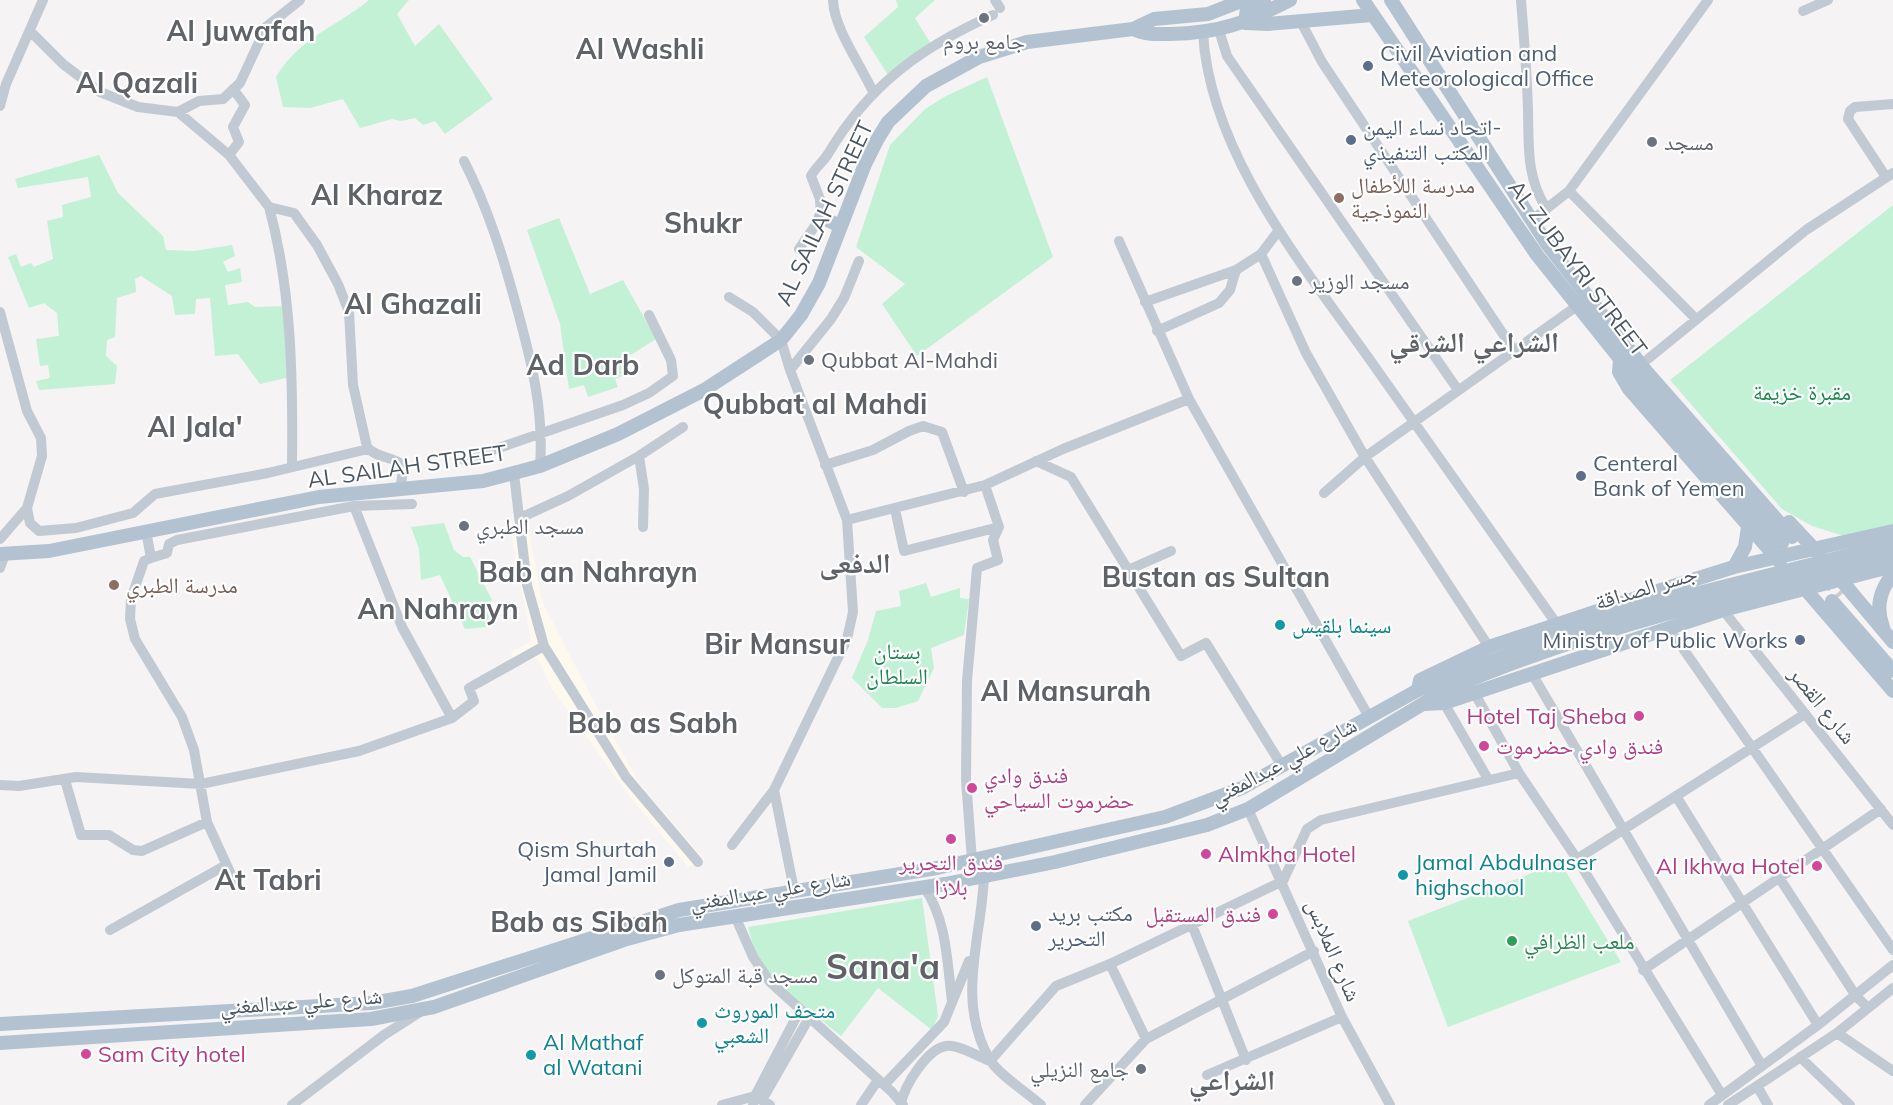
<svg xmlns="http://www.w3.org/2000/svg" width="1893" height="1105" viewBox="0 0 1893 1105" font-family="Mulish,'Noto Naskh Arabic',sans-serif">
<style>
.commercial{fill:#fdf9ef}
.green{fill:#c3f1d5}
.lines{fill:none;stroke-linecap:round;stroke-linejoin:round}
.major-tunnel{stroke:#caccce;stroke-width:14;stroke-dasharray:14 7;stroke-linecap:butt}
.minor{stroke:#c1cad2;stroke-width:10}
.major{stroke:#b3c2d1;stroke-width:14}
.major-bridge{stroke:#b3c2d1;stroke-width:14}
.worship-dot{fill:#6b7280;stroke:#fff;stroke-width:2}
.service-dot{fill:#5c6f8a;stroke:#fff;stroke-width:2}
.education-dot{fill:#8d6e63;stroke:#fff;stroke-width:2}
.culture-dot{fill:#0f9aa8;stroke:#fff;stroke-width:2}
.hotel-dot{fill:#d1479c;stroke:#fff;stroke-width:2}
.leisure-dot{fill:#2e9e5b;stroke:#fff;stroke-width:2}
.labels{text-anchor:middle;stroke-width:4.5;stroke-linejoin:round;paint-order:stroke}
.worship-label{font-size:22px;fill:#5b616d;stroke:#fff;text-anchor:start}
.service-label{font-size:22px;fill:#4e5e75;stroke:#fff;text-anchor:start}
.education-label{font-size:22px;fill:#785e54;stroke:#fff;text-anchor:start}
.street-label{font-size:22px;fill:#4a5661;stroke:#fff}
.park-label{font-size:22px;fill:#17864f;stroke:#fff}
.culture-label{font-size:22px;fill:#0d838f;stroke:#fff;text-anchor:start}
.hotel-label{font-size:22px;fill:#b23c85;stroke:#fff;text-anchor:start}
.leisure-label{font-size:22px;fill:#27864d;stroke:#fff;text-anchor:start}
.district-label{font-size:28px;font-weight:bold;fill:#5f6368;stroke:#fff}
.town-label{font-size:34px;font-weight:bold;fill:#5f6368;stroke:#fff}
</style>
<rect width="100%" height="100%" fill="#f5f3f3"/>
<path class="commercial" d="M527,520L542,601L588,690L639,783L705,860L688,867L630,797L552,689L537,658L519,666L510,653L531,641L509,522Z"/>
<path class="green" d="M369,0H409L397,14L415,46L439,24L493,99L445,134L435,121L423,125L415,118L401,121L392,119L360,128L343,99L310,108L283,107L276,77C300,37 335,28 369,0Z
M896,0H935L915,18L931,44L888,75L864,37L898,7Z
M987,77L1053,257L917,356L882,304L905,284L856,247L890,145L925,109L946,96Z
M99,155L118,193L163,236L166,250L194,251L232,245L235,256L223,262L228,272L240,268L242,282L225,285L228,305L248,302L255,307L285,306L290,377L260,384L238,354L215,356L210,298L196,299L195,314L175,315L172,296L141,276L135,279L136,292L117,298L115,337L107,340L106,356L117,366L115,384L39,390L36,381L50,378L48,365L40,366L36,339L59,336L57,313L44,303L29,308L8,257L16,254L21,267L31,263L34,267L53,259L47,221L63,217L62,205L91,197L88,177L18,188L15,179Z
M1893,205V526L1844,536L1812,526L1782,509L1670,380Z
M559,218L590,294L623,280L656,339L626,358L631,373L615,379L618,387L588,397L584,385L569,389L560,324L527,230Z
M444,523L454,550L463,557H470L492,600L487,627L465,629L440,575L421,580L419,549L411,527Z
M926,583L931,597L960,588V598L969,599L964,635L931,648L934,668L918,701L896,708H882L852,678L868,640L876,611L901,606L899,591Z
M1560,862L1621,962L1448,1027L1408,921Z
M922,898L938,1016L932,1030L878,988L841,1036L774,982L756,956L748,927Z"/>
<g class="lines">
<path class="major-tunnel" d="M1825,576L1841,595"/>
<path class="minor" d="M833,0C834,29 861,65 873,92
M995,0L1000,8
M1521,0C1524,37 1527,74 1528,110C1529,146 1526,176 1546,208
M1803,11L1828,0
M1300,20L1322,62L1515,352
M1219,30L1227,56L1458,390
M30,31L63,64L100,92L138,107L178,112L199,101L223,99L240,83L266,27L300,0
M1203,33C1210,156 1307,270 1375,367C1435,452 1496,537 1556,623
M0,106L6,84L43,0
M178,112L229,155L269,207L294,213L317,245L338,284L349,312L353,385L367,447C375,458 393,456 404,466L400,489
M229,155L239,142L233,127L245,105L233,89
M464,161C489,210 504,260 518,312C532,364 544,412 540,466
M1886,177L1848,119L1850,111L1855,107L1893,104
M1569,191L1696,319
M269,207C292,291 293,381 292,467
M1532,220L1569,191L1708,0
M1119,241L1189,399L1369,717
M799,249L821,217L820,199L811,176C815,168 823,162 828,154C868,86 921,47 993,15
M1261,254L1306,353L1365,457L1489,647
M729,297L753,312L781,340L790,370L847,520L985,485L1063,449L1189,399
M1145,302L1236,270
M0,312L27,411L41,438L42,456L27,508L0,539
M1157,331L1219,303L1230,290L1236,270L1261,254L1279,230
M1648,359L1806,230L1893,173
M790,370L831,319L844,298L859,261
M639,456L644,489L643,527
M464,460L623,405L649,393L673,376L671,360L649,315
M1036,461L1071,477L1181,656L1206,643L1282,766
M825,465L873,450L909,431L923,426L942,432L964,492
M514,474L527,585L544,646L626,777L698,862
M1324,493L1365,457L1577,306
M354,506L402,627L452,718
M27,508L30,523L39,531L76,528L133,513L155,494L268,473L368,449
M895,509L904,551L999,527
M520,518L568,496L639,456L683,427
M146,531L151,558L144,561L131,599L130,619L135,639L182,717L194,750L207,822L235,883
M151,558L167,553L169,544L177,540L354,506L412,504
M0,568L5,554
M1128,570L1171,551
M1723,610L1893,825
M1668,627L1893,950
M1531,672L1762,1066
M1474,692L1519,773L1577,859L1722,1095
M1440,696L1488,779
M65,780L81,835H109L133,850L142,851L207,822
M0,785L19,786L76,777L201,784L359,751L452,718L474,701L469,688L544,646
M774,790L794,890
M1676,796L1818,1025
M1248,809L1342,1017L1390,1105
M732,845L774,790L847,639L853,612L847,520
M1577,859L1805,714
M972,860L966,780L967,681L977,568L998,560L993,540L999,527L985,485
M984,876C982,938 955,1000 990,1060C998,1074 1028,1093 1041,1105
M1780,879L1856,996L1868,1008
M924,887C947,920 947,962 952,1001
M735,916L753,957L770,982L892,1092L903,1105
M1192,925L1246,1060
M110,930L226,865
M1110,964L1146,1039
M1643,970L1881,809
M1837,1033L1893,1071
M1800,1057L1850,1105
M1207,1075L1342,1017
M884,1085L944,1022L969,961
M1757,1086L1768,1105
M762,1100L809,1018
M901,1104C904,1086 927,1049 946,1046C958,1044 979,1057 990,1061L1056,986L1110,964L1283,881L1307,829L1321,820L1519,773
M292,1105L384,1035L420,1012
M722,1105L755,1096L770,1105
M753,1105L755,1096L800,1010
M861,1105L878,1080
M1085,1105L1146,1039L1314,951
M1709,1105L1818,1025L1893,965
M1728,1105L1837,1033L1893,988"/>
<path class="major" d="M1264,0L1247,8L1245,23L1268,24L1372,15
M1363,0L1537,255L1636,379L1782,543
M1391,0L1547,244L1646,371L1792,537
M1133,29C1145,35 1157,34 1170,34C1221,33 1245,23 1290,0
M821,217L840,226
M1620,360L1619,372L1629,389L1780,562
M1789,522L1819,554
M0,554L49,551L319,497L483,481L540,466L618,434L704,390L781,340L801,315L819,283L865,164L877,140L888,122L926,86L979,57L1027,42L1133,29L1154,19L1208,14L1244,0
M1734,567L1745,547L1748,527
M1835,573L1893,642
M1800,583L1893,691
M1832,601L1893,671
M1883,627C1875,607 1880,590 1893,574
M1425,704L1444,703L1723,610L1893,566
M0,1024L372,1003L412,996L679,910L937,868L1165,817L1242,788L1418,690L1420,680L1489,647L1667,588L1734,567L1893,531
M0,1043L371,1019L434,1007L627,939L679,925L945,884L1055,862L1207,825L1248,809L1446,690"/>
<path class="major-bridge" d="M1418,690L1488,662L1659,603L1893,544
M1446,690C1589,628 1742,593 1893,558"/>
</g>
<g class="worship-dot">
<circle cx="984" cy="18" r="6"/>
<circle cx="1652" cy="142" r="6"/>
<circle cx="1297" cy="281" r="6"/>
<circle cx="809" cy="360" r="6"/>
<circle cx="464" cy="526" r="6"/>
<circle cx="660" cy="975" r="6"/>
<circle cx="1141" cy="1069" r="6"/>
</g>
<g class="service-dot">
<circle cx="1368" cy="66" r="6"/>
<circle cx="1351" cy="140" r="6"/>
<circle cx="1581" cy="476" r="6"/>
<circle cx="1800" cy="640" r="6"/>
<circle cx="669" cy="862" r="6"/>
<circle cx="1036" cy="926" r="6"/>
</g>
<g class="education-dot">
<circle cx="1339" cy="198" r="6"/>
<circle cx="114" cy="585" r="6"/>
</g>
<g class="culture-dot">
<circle cx="1280" cy="625" r="6"/>
<circle cx="1403" cy="875" r="6"/>
<circle cx="702" cy="1023" r="6"/>
<circle cx="531" cy="1055" r="6"/>
</g>
<g class="hotel-dot">
<circle cx="1639" cy="716" r="6"/>
<circle cx="1484" cy="746" r="6"/>
<circle cx="972" cy="788" r="6"/>
<circle cx="951" cy="839" r="6"/>
<circle cx="1206" cy="854" r="6"/>
<circle cx="1817" cy="866" r="6"/>
<circle cx="1273" cy="914" r="6"/>
<circle cx="86" cy="1054" r="6"/>
</g>
<circle class="leisure-dot" cx="1512" cy="941" r="6"/>
<g class="labels">
<g class="worship-label">
<text x="984" y="49" text-anchor="middle">جامع بروم</text>
<text x="1664" y="150">مسجد</text>
<text x="1309" y="289">مسجد الوزير</text>
<text x="821" y="368">Qubbat Al-Mahdi</text>
<text x="476" y="534">مسجد الطبري</text>
<text x="672" y="983">مسجد قبة المتوكل</text>
<text x="1129" y="1077" text-anchor="end">جامع النزيلي</text>
</g>
<g class="service-label">
<text x="1380" y="61">Civil Aviation and<tspan x="1380" dy="25">Meteorological Office</tspan></text>
<text x="1363" y="135">اتحاد نساء اليمن-<tspan x="1363" dy="25">المكتب التنفيذي</tspan></text>
<text x="1593" y="471">Centeral<tspan x="1593" dy="25">Bank of Yemen</tspan></text>
<text x="1788" y="648" text-anchor="end">Ministry of Public Works</text>
<text x="657" y="857" text-anchor="end">Qism Shurtah<tspan x="657" dy="25">Jamal Jamil</tspan></text>
<text x="1048" y="921">مكتب بريد<tspan x="1048" dy="25">التحرير</tspan></text>
</g>
<g class="education-label">
<text x="1351" y="193">مدرسة اللأطفال<tspan x="1351" dy="25">النموذجية</tspan></text>
<text x="126" y="593">مدرسة الطبري</text>
</g>
<g class="street-label">
<text transform="translate(824 213) rotate(-65)" y="8">AL SAILAH STREET</text>
<text transform="translate(1578 268) rotate(53)" y="8">AL ZUBAYRI STREET</text>
<text transform="translate(407 466) rotate(-8)" y="8">AL SAILAH STREET</text>
<text transform="translate(1646 587) rotate(-17)" y="8">جسر الصداقة</text>
<text transform="translate(1823 705) rotate(51)" y="8">شارع القصر</text>
<text transform="translate(1283 761) rotate(-28)" y="8">شارع علي عبدالمغني</text>
<text transform="translate(770 890) rotate(-9)" y="8">شارع علي عبدالمغني</text>
<text transform="translate(1334 950) rotate(67)" y="8">شارع الملابس</text>
<text transform="translate(301 1001) rotate(-4)" y="8">شارع علي عبدالمغني</text>
</g>
<g class="park-label">
<text x="1802" y="400">مقبرة خزيمة</text>
<text x="897" y="659">بستان<tspan x="897" dy="25">السلطان</tspan></text>
</g>
<g class="culture-label">
<text x="1292" y="633">سينما بلقيس</text>
<text x="1415" y="870">Jamal Abdulnaser<tspan x="1415" dy="25">highschool</tspan></text>
<text x="714" y="1018">متحف الموروث<tspan x="714" dy="25">الشعبي</tspan></text>
<text x="543" y="1050">Al Mathaf<tspan x="543" dy="25">al Watani</tspan></text>
</g>
<g class="hotel-label">
<text x="1627" y="724" text-anchor="end">Hotel Taj Sheba</text>
<text x="1496" y="754">فندق وادي حضرموت</text>
<text x="984" y="783">فندق وادي<tspan x="984" dy="25">حضرموت السياحي</tspan></text>
<text x="1218" y="862">Almkha Hotel</text>
<text x="951" y="870" text-anchor="middle">فندق التحرير<tspan x="951" dy="25">بلازا</tspan></text>
<text x="1805" y="874" text-anchor="end">Al Ikhwa Hotel</text>
<text x="1261" y="922" text-anchor="end">فندق المستقبل</text>
<text x="98" y="1062">Sam City hotel</text>
</g>
<g class="leisure-label">
<text x="1524" y="949">ملعب الظرافي</text>
</g>
<g class="district-label">
<text x="241" y="41">Al Juwafah</text>
<text x="640" y="59">Al Washli</text>
<text x="137" y="93">Al Qazali</text>
<text x="377" y="205">Al Kharaz</text>
<text x="703" y="233">Shukr</text>
<text x="413" y="314">Al Ghazali</text>
<text x="1474" y="352">الشراعي الشرقي</text>
<text x="583" y="375">Ad Darb</text>
<text x="815" y="414">Qubbat al Mahdi</text>
<text x="195" y="437">Al Jala'</text>
<text x="855" y="573">الدفعى</text>
<text x="588" y="582">Bab an Nahrayn</text>
<text x="1216" y="587">Bustan as Sultan</text>
<text x="438" y="619">An Nahrayn</text>
<text x="777" y="654">Bir Mansur</text>
<text x="1066" y="701">Al Mansurah</text>
<text x="653" y="733">Bab as Sabh</text>
<text x="268" y="890">At Tabri</text>
<text x="579" y="932">Bab as Sibah</text>
<text x="1232" y="1090">الشراعي</text>
</g>
<g class="town-label">
<text x="883" y="979">Sana'a</text>
</g>
</g>
</svg>
